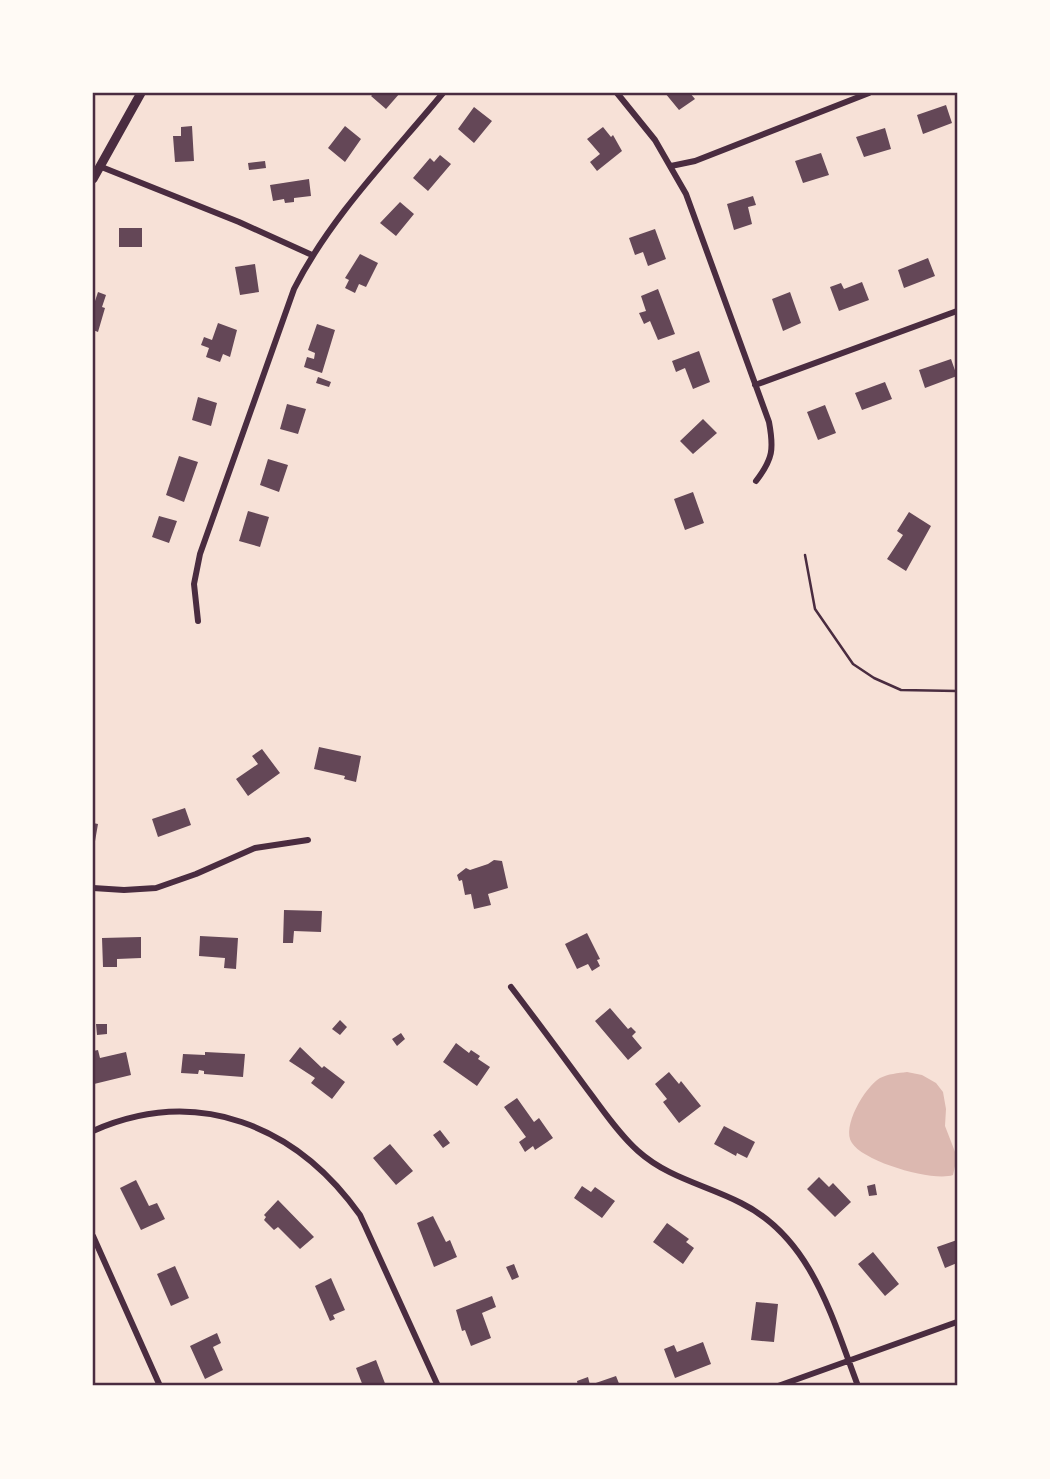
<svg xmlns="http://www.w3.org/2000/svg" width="1050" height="1479" viewBox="0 0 1050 1479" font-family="Poppins,sans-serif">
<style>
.water{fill:#dcb8b0}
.building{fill:#644757}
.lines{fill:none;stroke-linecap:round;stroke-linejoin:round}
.path{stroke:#4a2c40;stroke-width:2.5}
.minor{stroke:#4a2c40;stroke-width:6}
.secondary{stroke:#4a2c40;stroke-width:9}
.neatline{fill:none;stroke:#4a2c40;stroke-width:2.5}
</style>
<rect width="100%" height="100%" fill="#f7e1d7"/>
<path class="water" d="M907,1072L922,1075L936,1083L943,1092L946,1109L945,1126L957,1157L953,1175C933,1182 864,1162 852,1143C841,1127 865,1087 880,1078C888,1074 898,1073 907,1072Z"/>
<path class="building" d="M374,93H400L386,109L371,96Z
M665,93H690L695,99L679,110Z
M946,105L952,123L923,134L917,115Z
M474,107L492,121L474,143L458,129Z
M192,126L194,161L175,162L173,136H181V127Z
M345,126L361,139L345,162L328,148Z
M603,127L611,137L613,135L622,151L597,171L590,162L600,154L587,139Z
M885,128L891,149L864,157L856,137Z
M821,153L829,175L803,183L795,161Z
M440,155L451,164L428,191L413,178L430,158L434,162Z
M265,161L266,168L249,170L248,163Z
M309,179L311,196L294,198V202L285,203L284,199L273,201L270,185Z
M753,196L756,205L748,207L752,224L734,230L727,204Z
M400,202L414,214L396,236L380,223Z
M119,228H142V247H119Z
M655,229L666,259L648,266L643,252L635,255L629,238Z
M360,254L378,263L366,287L359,284L355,293L345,288L349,280L345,278Z
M928,258L935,276L904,288L898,270Z
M255,264L259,292L240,295L235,267Z
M862,282L869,300L839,311L830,287L841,283L844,289Z
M658,289L675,334L658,340L650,321L644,324L639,313L646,311L641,296Z
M98,292L106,295L102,307L105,308L98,332L93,330V303L94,304Z
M790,292L801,323L783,331L772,299Z
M218,323L237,330L230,357L223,354L220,362L206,357L209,348L201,345L204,337L212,340Z
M317,324L335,330L322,373L304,367L307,357L314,359L315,353L308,350Z
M699,351L710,382L693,389L685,368L676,372L672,361Z
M951,359L957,376L925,388L919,370Z
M318,377L331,382L329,387L316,383Z
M885,382L892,399L862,410L855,393Z
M198,397L217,403L211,426L192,420Z
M287,404L306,409L298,434L280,429Z
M825,405L836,433L818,440L807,412Z
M703,419L717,433L693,454L680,441Z
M179,456L198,462L184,502L166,495Z
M268,459L288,465L279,492L260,485Z
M693,492L704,523L685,530L674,499Z
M248,511L269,517L260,547L239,541Z
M909,512L931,526L906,571L887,559L903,535L897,531Z
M159,516L177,521L169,543L152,537Z
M319,747L361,756L356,782L344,779L345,776L314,769Z
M262,749L280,773L248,796L236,779L258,764L252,756Z
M185,808L191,825L158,837L152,819Z
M93,823L98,824L94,847L93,846Z
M494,860L502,861L508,888L488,894L491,905L474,909L471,894L465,895L462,880L459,881L457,875L466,868L470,870L488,864Z
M284,910L322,911L321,932L294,931L293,943H283Z
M587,933L600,959L597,960L600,966L592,971L588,964L577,969L565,944Z
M200,936L238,938L236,969L224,968L225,958L199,956Z
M141,937V958L117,959V967H103L102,938Z
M610,1008L628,1029L631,1027L636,1032L632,1036L642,1048L628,1060L595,1021Z
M340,1020L347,1027L340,1035L332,1029Z
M96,1024H107V1034L97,1035Z
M401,1033L405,1039L397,1046L392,1039Z
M456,1043L469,1053L471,1050L480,1056L478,1059L490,1067L477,1086L443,1062Z
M300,1047L322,1068L324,1066L345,1082L332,1099L311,1083L315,1078L289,1061Z
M98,1050L100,1058L126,1052L131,1075L94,1084L93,1051Z
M205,1052L245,1054L243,1077L204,1074V1071L199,1070L198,1074L181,1073L183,1054L205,1055Z
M669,1072L679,1084L681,1081L701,1106L679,1123L663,1102L667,1099L655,1084Z
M517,1098L534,1122L539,1118L553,1138L535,1150L533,1146L525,1152L519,1142L526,1137L504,1107Z
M724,1126L755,1142L747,1158L737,1153L736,1156L714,1144Z
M440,1130L450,1143L443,1148L433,1135Z
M390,1144L413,1171L396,1185L373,1158Z
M819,1177L829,1187L833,1183L851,1202L835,1217L807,1189Z
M136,1180L149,1206L157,1203L165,1219L141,1230L120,1188Z
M875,1184L877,1195L869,1196L867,1186Z
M582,1186L591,1192L595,1187L615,1201L602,1218L574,1198Z
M278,1200L314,1237L300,1249L278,1227L274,1230L264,1220L266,1217L264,1215Z
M433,1216L446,1242L450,1240L457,1257L434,1267L417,1223Z
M667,1223L689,1239L686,1242L694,1248L683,1264L653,1242Z
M957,1240V1263L945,1268L937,1247Z
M873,1252L899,1284L885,1296L858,1264Z
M514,1264L519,1277L512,1280L506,1267Z
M175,1266L189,1298L171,1306L157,1274Z
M331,1278L345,1310L333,1315L335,1319L330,1321L315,1286Z
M492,1296L496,1307L482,1313L491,1338L471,1346L465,1330L462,1331L456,1310Z
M756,1302L778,1304L774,1342L751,1340Z
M217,1333L221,1343L213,1347L223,1370L205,1379L190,1346Z
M703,1342L711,1364L675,1378L664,1349L674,1345L677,1352Z
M376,1360L386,1386H363L356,1368Z
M616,1376L620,1386H578L577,1381L588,1377L590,1385Z"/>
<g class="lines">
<path class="path" d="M805,555L815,609L853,664L874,678L901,690L957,691"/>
<path class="minor" d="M617,93L655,140L686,194L769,422C774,449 773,459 756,481
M99,166L239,222L312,255
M671,166L695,161L869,93
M755,385L957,311
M198,621L194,584L200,554L294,289C331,216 391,156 443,93
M93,888L124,890L156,888L196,874L255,848L308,840
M511,987C537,1021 562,1055 587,1089C603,1110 618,1133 638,1151C668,1178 706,1185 741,1203C812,1238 832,1318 858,1386
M93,1131C197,1085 296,1125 360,1215L438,1386
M93,1236L160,1386
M778,1386L957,1322"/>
<path class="secondary" d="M93,179L141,93"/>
</g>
<rect width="1050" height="1479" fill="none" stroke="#fffaf5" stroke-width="189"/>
<rect x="94" y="94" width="862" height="1290" class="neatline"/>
</svg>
